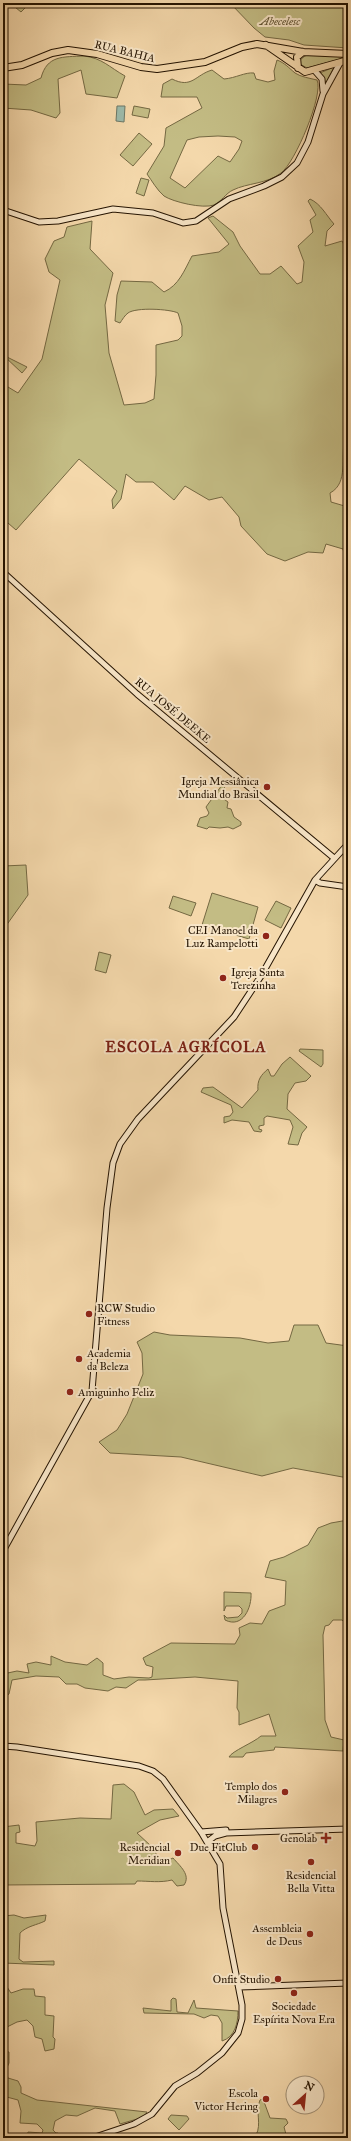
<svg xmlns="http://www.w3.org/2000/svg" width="351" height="2141" viewBox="0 0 351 2141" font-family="'IM FELL Great Primer',serif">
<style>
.green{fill:#c3bc84;stroke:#746842;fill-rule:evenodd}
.water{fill:#9cbaaa;stroke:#6c7766}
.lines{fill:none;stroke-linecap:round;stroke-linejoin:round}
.secondary-casing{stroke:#241300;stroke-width:7}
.primary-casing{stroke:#241300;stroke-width:8}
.secondary{stroke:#f8e6c8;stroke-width:5}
.primary{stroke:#f4d8ab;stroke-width:6}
.poi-dot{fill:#8f2418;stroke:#f8e6c8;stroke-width:1.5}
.labels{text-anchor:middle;stroke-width:4;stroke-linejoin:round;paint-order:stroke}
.park-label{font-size:11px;font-style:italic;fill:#5c4e2e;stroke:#f8e6c8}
.street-label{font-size:11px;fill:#241300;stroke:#f8e6c8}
.poi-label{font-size:11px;fill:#241300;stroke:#f8e6c8;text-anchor:end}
.district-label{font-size:15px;font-weight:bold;letter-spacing:1px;fill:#7a1f14;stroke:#f8e6c8}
</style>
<rect width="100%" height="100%" fill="#f4d8ab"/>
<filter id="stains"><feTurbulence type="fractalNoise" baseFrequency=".005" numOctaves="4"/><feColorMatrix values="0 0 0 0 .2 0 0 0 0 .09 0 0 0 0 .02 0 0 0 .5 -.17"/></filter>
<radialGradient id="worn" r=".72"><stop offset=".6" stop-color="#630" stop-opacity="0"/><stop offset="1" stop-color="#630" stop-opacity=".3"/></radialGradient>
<path class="green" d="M10,3H21L25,8L21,12Z
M230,3H348V48L304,45L289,40L265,37L254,28Z
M84,56C102,58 109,67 125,76L117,98L86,94L81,70L58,79L60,113L56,118L31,110L3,108V84L26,85L41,78C47,55 63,57 84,56Z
M305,56L308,55L348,57L307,68L300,64V60Z
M277,60C285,63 289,68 295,73C301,77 309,78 317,80C324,94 295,163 281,173C267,184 247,183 233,190C226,193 221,202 214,205C203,209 173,202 164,196C157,190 152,181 147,174L164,146L166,128L202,108L197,97H161L163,84L172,79C192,89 195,75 212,70L224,79C236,78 245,72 254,73L256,79L268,82L275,80L274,71ZM218,136L235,137L242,141L239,149L230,162L218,156L185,188L170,178L187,140L199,137Z
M334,67L326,85L320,73Z
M134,106L150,109L148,118L132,115Z
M139,133L152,144L133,166L120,155Z
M141,178L149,180L144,196L136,193Z
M310,199C321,204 326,215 334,224L327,231L325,246L342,241L348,252V438L345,439C340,457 349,483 330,493L331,502L348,507V570L343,549L326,544L323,553L308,552L285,561L267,554L241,526L239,517L222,497L209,500L185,486L174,500L153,482H136L126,474L121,499L113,509L112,500L117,491L79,459L16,530L8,523L3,528V384L18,393L42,359L60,280L49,272L45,259L54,241L64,237L67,227L92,221L90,249L113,273L105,305L109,353L124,405L145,403L154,399L156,375V345L178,340L182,336V326L178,313C170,309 136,307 128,313C125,315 122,320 120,323L115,321L117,295L121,281L152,282L164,292C179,285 184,271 192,256L219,252L229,244L208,218L213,216L233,232L240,246L260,274H270L281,266L297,284L302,282L304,262L298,246L313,232L310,220L316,215L308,201Z
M3,355L27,367L22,373Z
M222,785L225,788L218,795L228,802L227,808L231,809L234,817L241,822V825L233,829L228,827L220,828L209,827L207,829L197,826L200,818L207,816L209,813L206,807Z
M26,865L28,895L3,930V866Z
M212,893L258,907L249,939L202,925Z
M173,896L196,903L191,916L169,908Z
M276,901L291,908L281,928L265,920Z
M99,952L111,955L106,973L95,970Z
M300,1049L323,1050V1064L321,1067L299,1051Z
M290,1057L311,1076L306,1081L295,1083L288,1094L287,1109L307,1127L302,1133L298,1145L288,1144L293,1127L290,1120L267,1116L264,1118V1125L259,1126V1129L262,1130L261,1132L254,1131L249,1122L232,1120L224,1123V1117L230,1116L233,1112L231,1105L201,1092L203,1088L213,1087L242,1108L258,1090C257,1080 261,1075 268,1069L271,1076H274L282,1064Z
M294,1325H318L326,1343L348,1346V1478L293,1468L262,1476L181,1457L110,1453L99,1442L117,1430L127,1414L143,1374L142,1353L137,1342L154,1332L170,1335L240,1338L268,1343L289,1341Z
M348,1520V1625L342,1620H333L329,1625L325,1626L323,1635L325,1720L331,1737L344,1740L343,1751L275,1747L274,1750L246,1753L243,1757H229C232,1751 253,1743 261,1736H276L269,1714L239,1725V1712L237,1708L238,1681L195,1677L145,1680H138L126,1688L116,1687L108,1691L85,1688L77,1684H66L59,1677L36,1676L12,1680L9,1694L3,1698V1674L17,1671L29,1673L27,1664L36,1662L51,1665V1656L65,1662L87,1665L97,1658L103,1663V1675L114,1679L129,1677L149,1678L152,1677L153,1667L146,1665L143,1658L171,1643L235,1644L240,1635L239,1628L250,1623L262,1624L269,1611L285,1605L286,1581L265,1577L270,1561L284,1557L308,1545L318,1528L331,1523Z
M224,1592L251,1593C252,1607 243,1629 225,1620L224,1615L227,1618L238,1617L242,1613V1609L239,1606H226L224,1611Z
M124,1784L134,1792L145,1815L154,1810L173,1809L179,1816L160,1820L137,1833L151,1846L162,1863L173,1858C180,1866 191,1875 184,1885L177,1886L172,1880C160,1883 149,1881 137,1881L135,1884L3,1885V1827L19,1825L20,1832L16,1833V1843L35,1846L37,1841L36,1822L80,1818L111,1819L113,1785Z
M14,1915L24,1918L46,1915L45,1921C37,1925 27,1926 20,1933L19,1959L23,1962L54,1961V1965L3,1963V1916Z
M3,1966L7,1967V1987L11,1993L23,1989H34L35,1996L45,1997V2015L54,2016L53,2037L55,2039L54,2049L45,2051L42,2039L35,2037L33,2026L27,2020L17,2022L3,2029Z
M173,1998L176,1999L177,2012L188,2013L194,2000L196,2008L238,2011C238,2023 235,2037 222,2041V2023L218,2016L211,2015L204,2018L194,2014L144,2013L143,2008L171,2011V2000Z
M3,2051L9,2052V2063L5,2072L8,2078L18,2081L21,2087V2093L37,2100L147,2112L144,2117L120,2124L115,2111L95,2108L77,2116L66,2115L55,2121L53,2130L56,2133H58L59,2136L68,2135L71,2138H30L27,2136L28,2132L42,2133L43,2130L37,2124L20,2123L21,2111L18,2100L3,2096Z
M263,2099L270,2118L286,2119L288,2123L284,2127L287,2138H227L256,2135C262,2124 255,2112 260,2100Z
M171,2115L187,2116L189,2119L179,2130L168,2119Z"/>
<path class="water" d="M117,106H125L124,122L116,121Z"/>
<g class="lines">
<defs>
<path id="secondary" d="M315,71L322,79L323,91
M3,210L39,222L58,221L113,209L153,213L183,223L196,221L229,199L264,186L282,177L297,163L308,142L323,94L340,63
M3,572L137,694L334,858
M315,880L320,883L348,887
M3,1551L92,1391L107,1208L113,1163L120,1144L138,1119L234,1017L261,976L315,880L348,844
M3,1746L17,1747L139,1766L153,1771L163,1779L201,1832L220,1864L223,1908L242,2005V2019L238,2033L222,2053L197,2073L175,2086L152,2114L134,2124L92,2138
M201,1832L226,1830
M207,1842L215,1836L226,1833L348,1829
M239,1987L348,1983"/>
<path id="primary" d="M266,45L305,72L348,60
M3,68L22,65L52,53L68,50L97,54L141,67L157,69L205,62L242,47L257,44L303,52L348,54
M298,68L297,57L303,52"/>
</defs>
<use href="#secondary" class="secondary-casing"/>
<use href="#primary" class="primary-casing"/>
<use href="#secondary" class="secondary"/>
<use href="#primary" class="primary"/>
</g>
<g class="poi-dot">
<circle cx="267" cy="787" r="4"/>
<circle cx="266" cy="936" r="4"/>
<circle cx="223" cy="978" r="4"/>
<circle cx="89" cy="1314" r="4"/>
<circle cx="79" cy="1359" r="4"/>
<circle cx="70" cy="1392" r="4"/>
<circle cx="285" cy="1792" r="4"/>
<path d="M324 1832h4v4h4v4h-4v4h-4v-4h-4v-4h4z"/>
<circle cx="255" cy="1847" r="4"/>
<circle cx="178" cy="1853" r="4"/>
<circle cx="311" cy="1862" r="4"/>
<circle cx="310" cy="1934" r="4"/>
<circle cx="278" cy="1979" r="4"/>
<circle cx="294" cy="1993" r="4"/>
<circle cx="266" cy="2099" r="4"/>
</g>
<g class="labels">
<g class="park-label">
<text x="280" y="25">Abecelesc</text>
</g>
<g class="street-label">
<text transform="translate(125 51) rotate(14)" y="4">RUA BAHIA</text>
<text transform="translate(173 710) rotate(40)" y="4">RUA JOSÉ DEEKE</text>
</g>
<g class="poi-label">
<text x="259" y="785">Igreja Messiânica<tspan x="259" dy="13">Mundial do Brasil</tspan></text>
<text x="258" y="934">CEI Manoel da<tspan x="258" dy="13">Luz Rampelotti</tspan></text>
<text x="231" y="976" text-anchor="start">Igreja Santa<tspan x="231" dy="13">Terezinha</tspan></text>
<text x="97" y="1312" text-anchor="start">RCW Studio<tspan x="97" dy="13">Fitness</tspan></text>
<text x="87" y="1357" text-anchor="start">Academia<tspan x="87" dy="13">da Beleza</tspan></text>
<text x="78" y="1396" text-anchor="start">Amiguinho Feliz</text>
<text x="277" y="1790">Templo dos<tspan x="277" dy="13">Milagres</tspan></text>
<text x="317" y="1842">Genolab</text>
<text x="170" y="1851">Residencial<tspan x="170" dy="13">Meridian</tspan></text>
<text x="247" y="1851">Due FitClub</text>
<text x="311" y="1879" text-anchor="middle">Residencial<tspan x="311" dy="13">Bella Vitta</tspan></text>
<text x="302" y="1932">Assembleia<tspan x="302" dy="13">de Deus</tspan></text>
<text x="270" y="1983">Onfit Studio</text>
<text x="294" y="2010" text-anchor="middle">Sociedade<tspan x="294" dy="13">Espírita Nova Era</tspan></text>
<text x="258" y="2097">Escola<tspan x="258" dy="13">Victor Hering</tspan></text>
</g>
<g class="district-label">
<text x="186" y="1052">ESCOLA AGRÍCOLA</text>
</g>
</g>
<rect width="351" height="2141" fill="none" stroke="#f4d8ab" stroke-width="16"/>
<rect x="4" y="4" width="343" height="2133" fill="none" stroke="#241300" stroke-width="2"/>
<rect x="8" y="8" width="335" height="2125" fill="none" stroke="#241300"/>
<g transform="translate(305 2095) rotate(27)"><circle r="19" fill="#f8e6c8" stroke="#a39278"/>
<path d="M0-3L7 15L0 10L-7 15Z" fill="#8f2418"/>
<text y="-6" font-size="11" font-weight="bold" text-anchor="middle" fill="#241300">N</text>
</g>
<rect width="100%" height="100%" filter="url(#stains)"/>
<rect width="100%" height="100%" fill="url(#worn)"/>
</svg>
